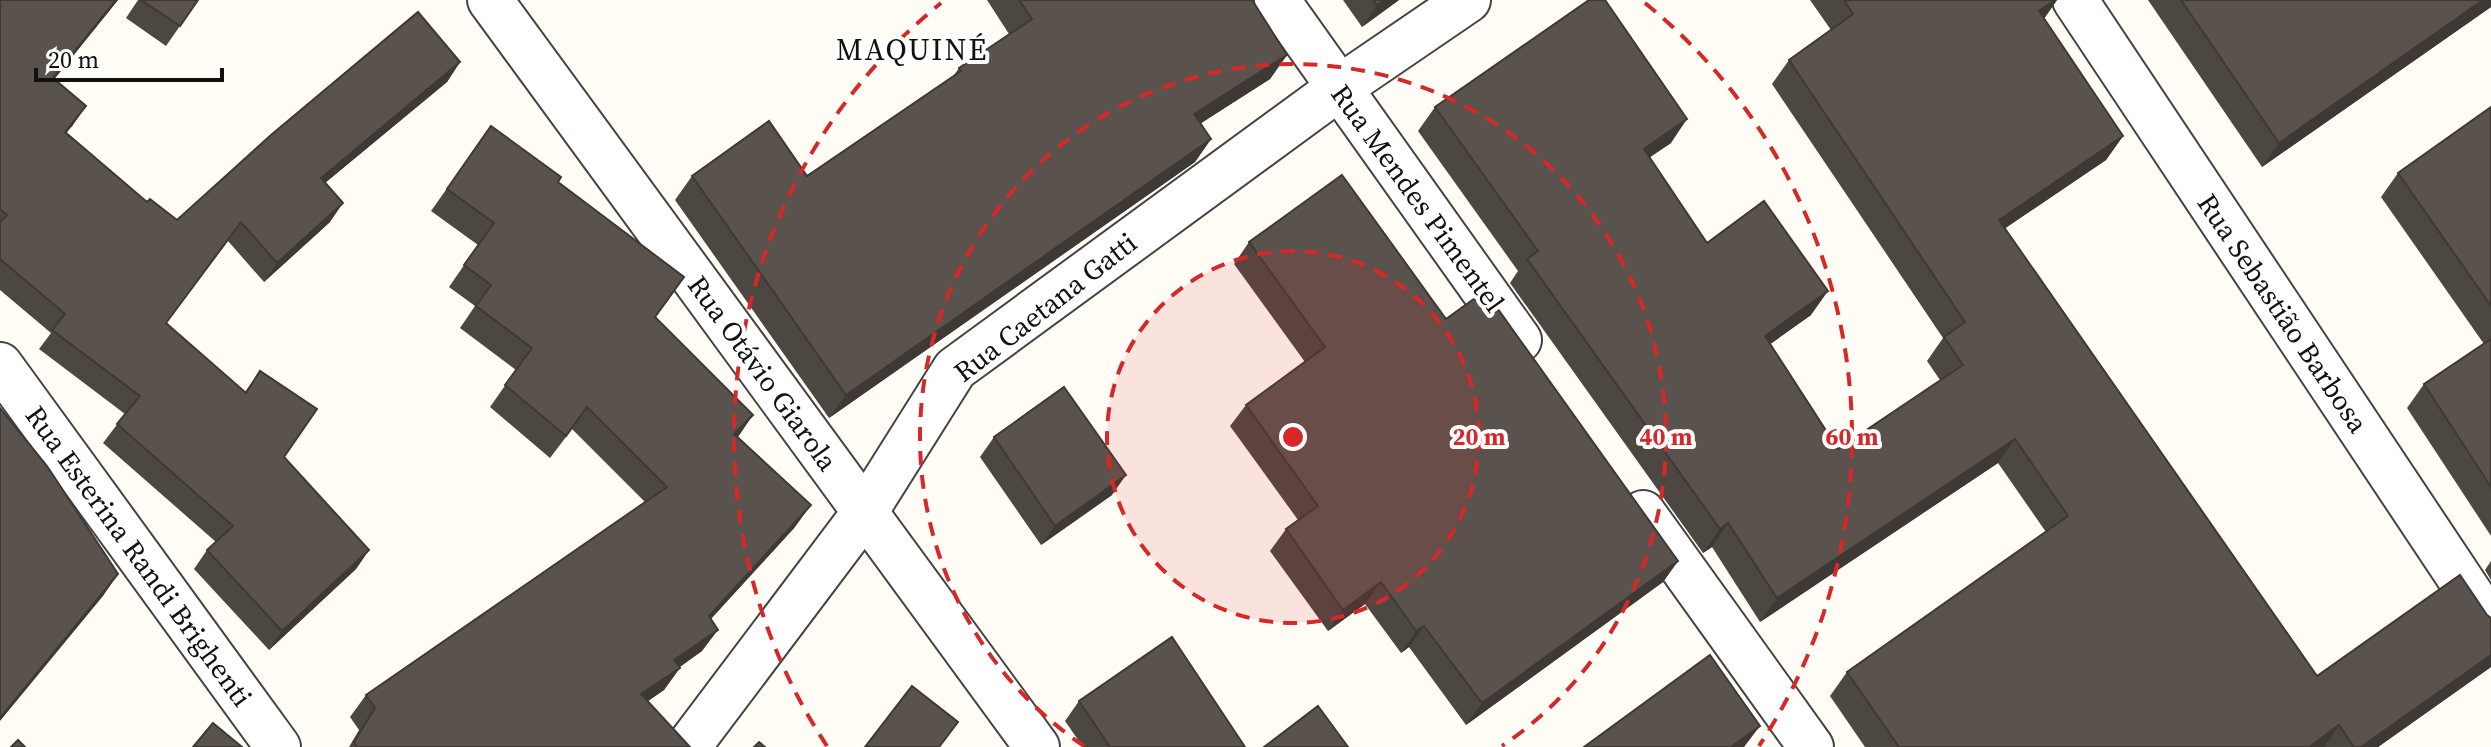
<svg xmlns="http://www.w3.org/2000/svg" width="2491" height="747" viewBox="0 0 2491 747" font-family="'Source Serif 4',serif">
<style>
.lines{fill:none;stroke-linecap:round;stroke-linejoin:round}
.street-casing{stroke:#444;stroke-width:48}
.street{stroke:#fff;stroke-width:44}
.wall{fill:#4d4742}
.shaded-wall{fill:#3f3936}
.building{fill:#5a524d;stroke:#3f3936;stroke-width:2}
.ring{fill:none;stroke:#d62828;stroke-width:4;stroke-dasharray:14 10}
.labels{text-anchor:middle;stroke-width:8;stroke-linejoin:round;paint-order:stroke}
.street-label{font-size:28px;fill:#111;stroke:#fff}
.neighbourhood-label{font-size:30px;letter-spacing:2px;fill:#111;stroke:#fff}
.centre{fill:#d62828;stroke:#fff;stroke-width:4}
.ring-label{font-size:24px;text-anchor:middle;font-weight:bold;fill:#d62828;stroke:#fff;stroke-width:8;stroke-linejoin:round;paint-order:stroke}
</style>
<rect width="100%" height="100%" fill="#fffdf5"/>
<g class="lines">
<defs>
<path id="street" d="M490,0L1037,747
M1277,0L1519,340
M2075,0L2491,625
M0,365L278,747
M1643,513L1811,747
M688,747L865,512L955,369L1339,88L1468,0"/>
</defs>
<use href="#street" class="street-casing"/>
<use href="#street" class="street"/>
</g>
<path class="wall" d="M0,0H118L54,79L73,125L66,133L147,202L177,220L460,62L447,82L325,183L330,222L264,282L228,241L166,323L245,392L260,371L284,457L369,550L356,569L269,650L194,569L207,550L216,542L103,443L125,414L39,349L51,333L0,290Z
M138,0H198L166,46L126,18Z
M987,0H1252L1287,55L1270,79L1201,123L1211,139L1195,162L829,418L675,200L692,176H807L952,78L959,68L1009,34Z
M1343,0H1399L1362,27Z
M1810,0H2057L2044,19L2123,136L2106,160L2005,228L2317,676L2491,667L2378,747H1865L1830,696L1847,672L2046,532L1998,463L1760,622L1712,547L1703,553L1510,283L1518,271L1418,131L1435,107L1671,143L1649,157L1707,243L1811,315L1770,344L1838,449L1940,380L1927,361L1943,338L1772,84L1789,60L1831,30Z
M2148,0H2491V7L2262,167Z
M2491,107V536L2407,408L2424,384L2484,344L2381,197L2398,173Z
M491,126L558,182L669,299L655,318L738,438L795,527L711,619L702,651L680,667L664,690L648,701L690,747H349L359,730L350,717L366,695L645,502L572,429L550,458L490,407L516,370L460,328L475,306L449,287L478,245L431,211Z
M1249,242L1446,319L1678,561L1663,582L1466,725L1409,647L1401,653L1365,604L1328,631L1270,551L1286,529L1298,520L1230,426L1246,405L1305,362L1234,264Z
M994,437L1112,495L1041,545L980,457Z
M2491,561V580L2485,570Z
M1079,701L1245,747H1083L1065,721Z"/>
<path class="shaded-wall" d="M116,0H118L40,97L53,78Z
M1385,0H1399L1362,27L1377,5Z
M2055,0H2057L2042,21L2039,11Z
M2483,0H2491V7L2262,167L2279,143Z
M1287,55L1270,79L1178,138L1194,114Z
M460,62L447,82L308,197L321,178Z
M86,106L73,125L51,151L65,132Z
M1687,119L1671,143L1627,173L1644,149Z
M2123,136L2106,160L1982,244L1999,220Z
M1211,139L1195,162L829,418L846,395Z
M343,203L330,222L264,282L277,263Z
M1828,291L1811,315L1748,360L1765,336Z
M753,415L738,437L734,434Z
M2015,439L1998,463L1760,622L1777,598Z
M1126,475L1112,495L1041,545L1055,526Z
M811,505L795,527L693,638L709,616Z
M1728,523L1712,547L1703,553L1720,529Z
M369,550L356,569L269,650L282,631Z
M1678,561L1663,582L1466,725L1482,703Z
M118,574L103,596L0,721V718Z
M1381,582L1365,604L1328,631L1343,610Z
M1424,626L1409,647L1401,653L1416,631Z
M718,630L702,651L659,681L674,660Z
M2491,655V667L2378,747H2361Z
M680,668L664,690L626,716L641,694Z
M2339,725L2324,747H2309Z
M1760,726L1744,747H1731Z"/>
<path class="building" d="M0,0H116L53,78L86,106L65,132L147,202L150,199L177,220L271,135L418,12L460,62L321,178L343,203L277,263L241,222L166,323L246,393L260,371L317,409L284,457L369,550L282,631L207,550L233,526L117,424L140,396L52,330L65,314L0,259V222L7,215L0,209Z
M141,0H198L180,26Z
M1019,0H1252L1287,55L1194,114L1211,139L846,395L692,176L769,121L807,176L961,71L959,68L1032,19Z
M1373,0H1385L1377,5Z
M1589,0H1605L1687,119L1644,149L1707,243L1764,201L1828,291L1765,336L1838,449L1963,365L1944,337L1965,322L1789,60L1853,14L1844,0H2055L2039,11L2123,136L1999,220L2317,676L2460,575L2487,615L2491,618V655L2361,747H2354L2339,725L2309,747H1899L1847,672L2068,516L2015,439L1777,598L1728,523L1720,529L1527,259L1538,251L1435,107Z
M2181,0H2483L2279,143Z
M2491,107V306L2398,173Z
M491,126L561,177L558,182L684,277L655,317L753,415L734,434L811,505L709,616L718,630L674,660L680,668L641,694L690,747H357L354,742L375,708L366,695L667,487L587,407L566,436L505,385L532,348L476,306L491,285L464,265L494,223L447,189Z
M1342,175L1446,319L1485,291L1678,561L1482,703L1424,626L1416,631L1381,582L1343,610L1286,529L1318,506L1246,405L1325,347L1249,242Z
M2491,339V487L2424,384Z
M1064,387L1126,475L1055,526L994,437Z
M0,408L47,466L118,574L0,718Z
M1172,637L1245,747H1110L1079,701Z
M1710,655L1760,726L1731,747H1584Z
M912,686L958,722L939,747H865Z
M1318,706L1348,747H1264Z
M213,723L242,747H193Z
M18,740L25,747H11Z
M759,742L765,747H754Z"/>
<circle cx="1293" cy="437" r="186" fill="#d62828" fill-opacity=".12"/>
<g class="ring">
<circle cx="1293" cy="437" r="186"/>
<path d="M1084 746A373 373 0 1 1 1502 746"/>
<path d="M827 746A559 559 0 0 1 941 3M1645 3A559 559 0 0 1 1759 746"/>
</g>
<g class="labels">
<g class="street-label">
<text transform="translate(1418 198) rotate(54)" y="10">Rua Mendes Pimentel</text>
<text transform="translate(1045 307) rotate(-38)" y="10">Rua Caetana Gatti</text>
<text transform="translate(2283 313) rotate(56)" y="10">Rua Sebastião Barbosa</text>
<text transform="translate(763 373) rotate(54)" y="10">Rua Otávio Giarola</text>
<text transform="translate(139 556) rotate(54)" y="10">Rua Esterina Randi Brighenti</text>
</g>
<g class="neighbourhood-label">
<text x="912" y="60">MAQUINÉ</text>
</g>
</g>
<circle cx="1293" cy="437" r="12" class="centre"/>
<g class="ring-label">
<text x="1479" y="445">20 m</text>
<text x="1666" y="445">40 m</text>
<text x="1852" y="445">60 m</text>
</g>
<path d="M36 68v12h186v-12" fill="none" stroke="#111111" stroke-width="4"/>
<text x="48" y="68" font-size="24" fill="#111111" stroke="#ffffff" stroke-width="6" paint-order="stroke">20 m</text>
</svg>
